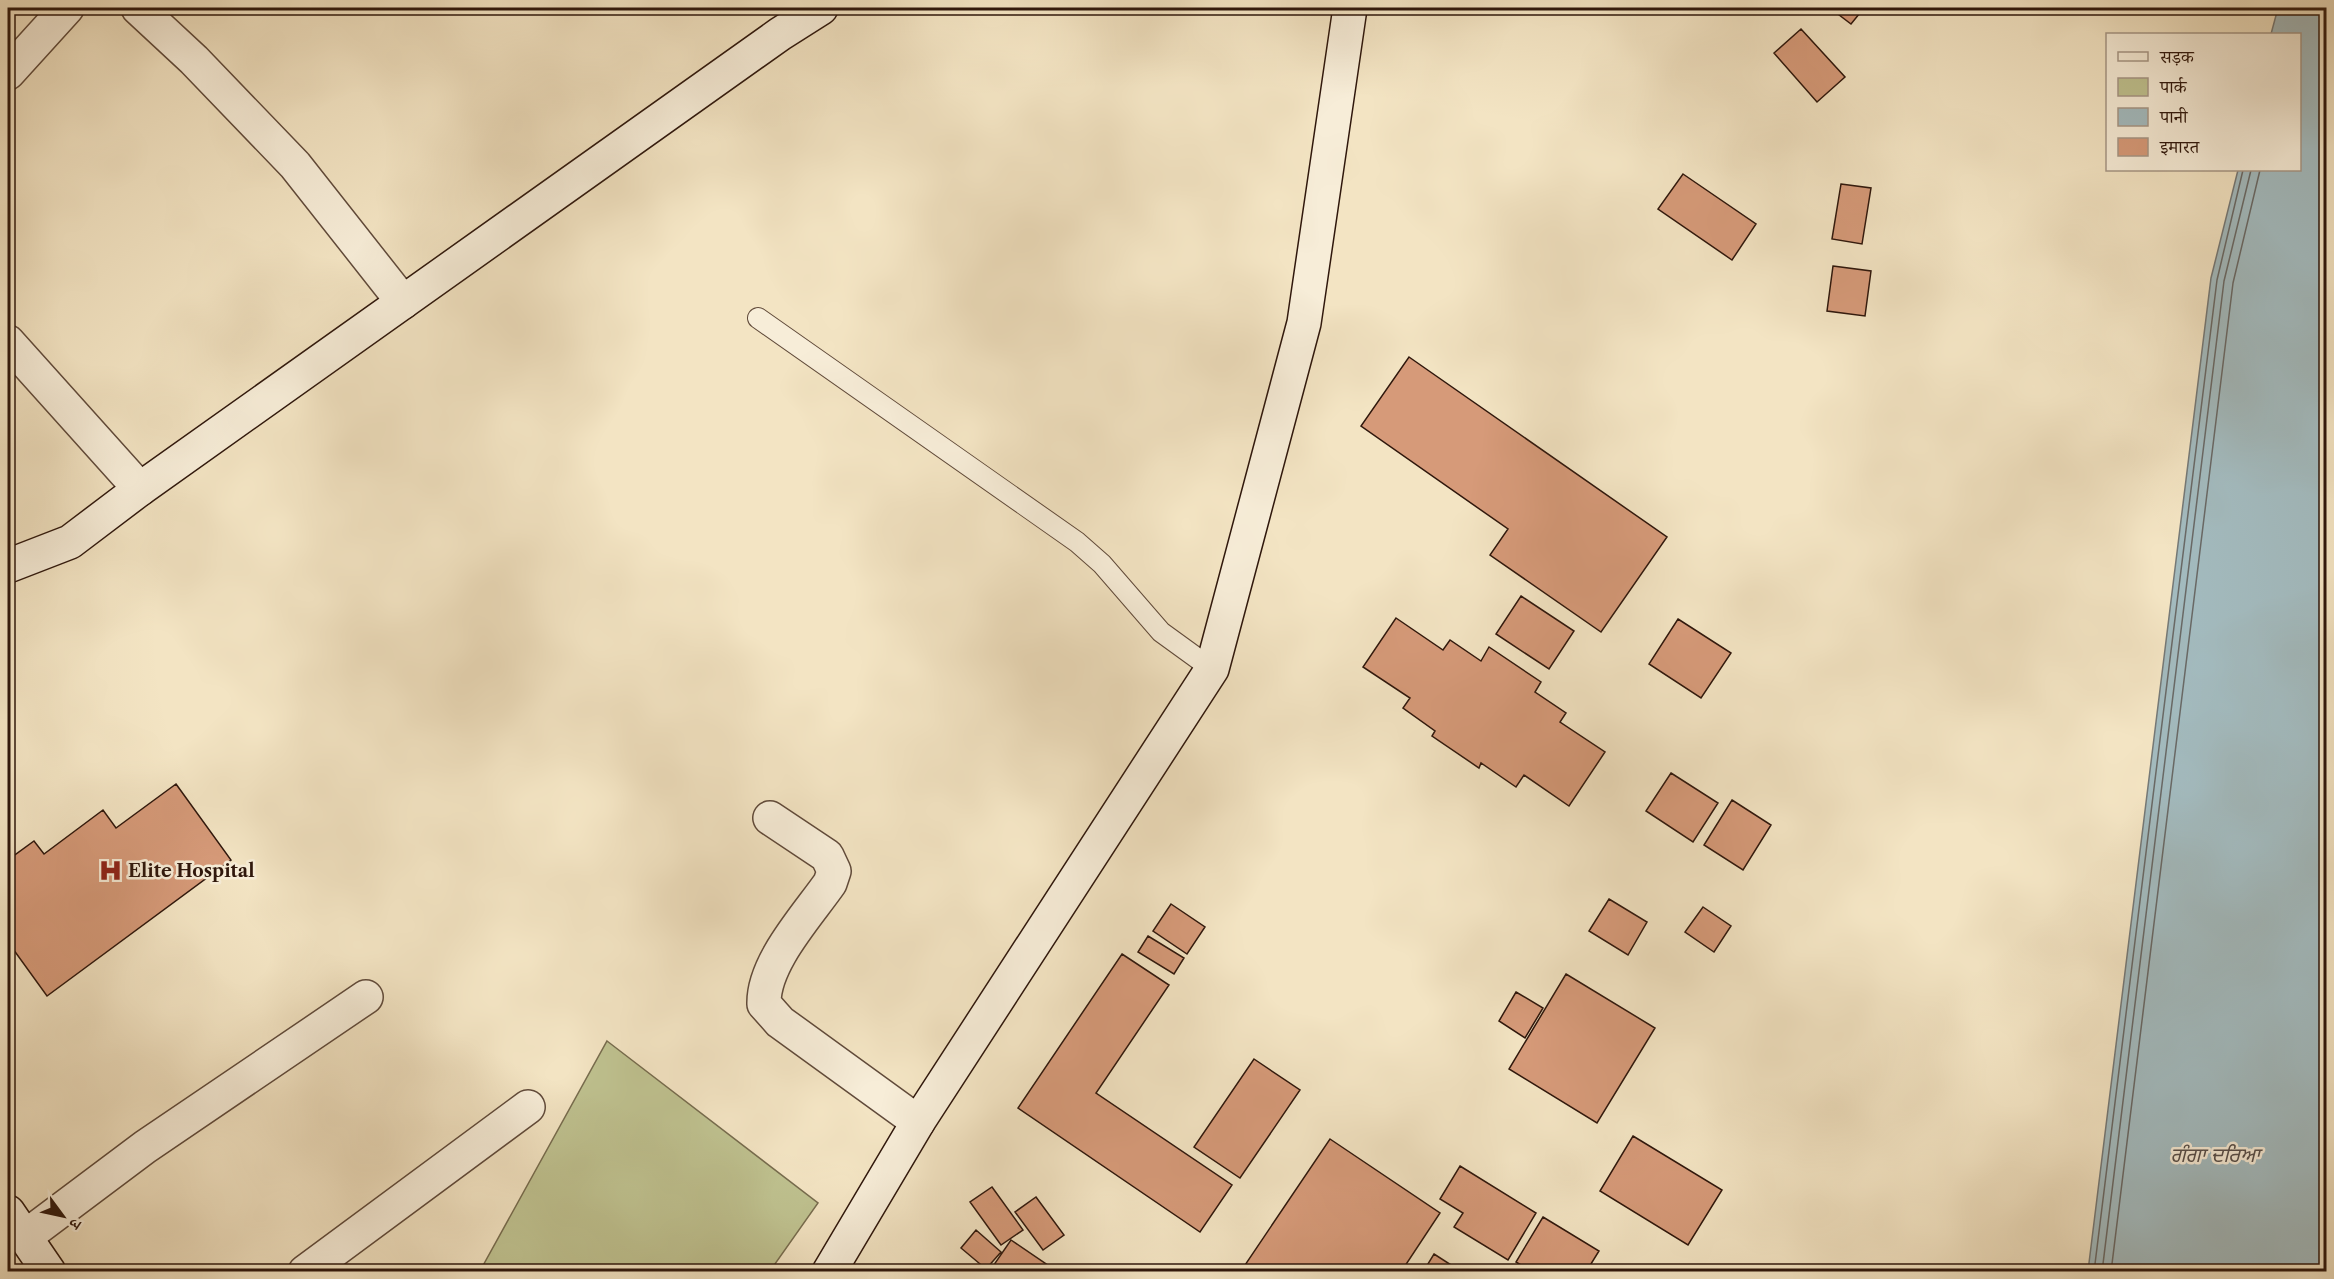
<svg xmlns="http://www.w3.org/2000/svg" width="2334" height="1279" viewBox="0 0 2334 1279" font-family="'Libre Caslon Text','Noto Serif Devanagari','Noto Sans Gurmukhi',serif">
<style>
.green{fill:#bfc290;stroke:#776c4e;stroke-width:1.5}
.water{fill:#a3bbbf;stroke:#757977;stroke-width:1.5}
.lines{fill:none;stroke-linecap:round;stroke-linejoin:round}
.shore{stroke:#696966;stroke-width:1.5}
.building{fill:#d69a79;stroke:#2f170c;stroke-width:1.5}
.lane-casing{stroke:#604a3a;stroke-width:22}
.street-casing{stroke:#604a3a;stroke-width:36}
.secondary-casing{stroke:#2f170c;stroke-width:36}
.lane{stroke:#f7edd8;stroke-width:20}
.street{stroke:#f7edd8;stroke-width:33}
.secondary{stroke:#f7edd8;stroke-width:33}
.labels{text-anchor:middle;stroke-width:5;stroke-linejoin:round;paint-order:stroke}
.poi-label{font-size:18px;font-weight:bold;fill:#2f170c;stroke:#f7edd8;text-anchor:start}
.water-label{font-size:20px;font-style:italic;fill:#58504b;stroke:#f7edd8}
</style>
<rect width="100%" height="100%" fill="#f3e4c3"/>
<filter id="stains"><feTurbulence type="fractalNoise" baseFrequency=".00333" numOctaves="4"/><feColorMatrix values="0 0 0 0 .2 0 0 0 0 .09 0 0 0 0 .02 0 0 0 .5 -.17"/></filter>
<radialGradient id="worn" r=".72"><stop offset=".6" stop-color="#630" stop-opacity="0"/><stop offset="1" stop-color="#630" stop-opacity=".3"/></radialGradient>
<path class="green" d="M607,1041L818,1203L770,1271H480Z"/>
<path class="water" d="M2278,8H2326V1271H2088L2211,278L2238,170H2300V34H2271Z"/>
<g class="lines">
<path class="shore" d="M2094,1272L2217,280L2243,170
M2102,1272L2224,281L2251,170
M2111,1272L2233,283L2260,170"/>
</g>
<path class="building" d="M1830,8H1864L1851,24Z
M1801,29L1845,77L1817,102L1774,53Z
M1683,174L1756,224L1732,260L1658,209Z
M1841,184L1871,188L1862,244L1832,239Z
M1833,266L1871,271L1865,316L1827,311Z
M1409,357L1667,537L1601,632L1490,555L1508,529L1361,426Z
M1521,596L1574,631L1549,669L1496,634Z
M1396,618L1443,650L1450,640L1481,661L1489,647L1541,682L1535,692L1566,713L1560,722L1605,752L1569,806L1524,775L1516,787L1481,763L1479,768L1432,736L1435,731L1403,708L1410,698L1363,667Z
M1678,619L1731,653L1701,698L1649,664Z
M1671,773L1718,803L1693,842L1646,811Z
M176,784L231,860L47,996L8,942V860L34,841L44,854L103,810L116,828Z
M1732,800L1771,825L1743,870L1704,845Z
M1609,899L1647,922L1628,955L1589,931Z
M1171,904L1205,927L1187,954L1153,931Z
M1703,907L1731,926L1714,952L1685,932Z
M1148,936L1184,958L1174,974L1138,952Z
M1122,954L1169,985L1096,1093L1232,1185L1200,1232L1018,1108Z
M1566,974L1655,1028L1597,1123L1509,1069Z
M1516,992L1543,1008L1525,1038L1499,1021Z
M1254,1059L1300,1090L1240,1178L1194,1147Z
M1633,1136L1722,1190L1688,1245L1600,1191Z
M1330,1139L1440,1213L1401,1272H1254L1245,1265Z
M1460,1166L1536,1213L1508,1260L1454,1227L1463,1213L1440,1199Z
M992,1187L1023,1230L1001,1245L970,1202Z
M1036,1197L1064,1235L1043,1250L1015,1212Z
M1543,1217L1599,1251L1586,1272H1532L1516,1262Z
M976,1230L1001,1252L986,1269L961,1248Z
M1011,1240L1058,1272H989Z
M1434,1254L1462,1272H1423Z"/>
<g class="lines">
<defs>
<path id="lane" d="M758,318L1077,542L1102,564L1161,632L1212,669"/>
<path id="street" d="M138,8L194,60L295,165L403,302
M8,73L67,8
M8,342L140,489
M770,818L827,856L834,871L830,883C807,916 763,963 764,1004L780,1022L918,1122
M25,1237L145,1147L366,997
M305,1272L528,1107"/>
<path id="secondary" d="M8,566L70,542L140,489L780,34L821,8
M8,1212L49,1272
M829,1272L918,1122L1212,669L1304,323L1350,8"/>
</defs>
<use href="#lane" class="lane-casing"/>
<use href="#street" class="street-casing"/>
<use href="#secondary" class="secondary-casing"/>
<use href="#lane" class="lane"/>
<use href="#street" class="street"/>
<use href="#secondary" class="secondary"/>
</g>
<defs>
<symbol id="hospital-bare" viewBox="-9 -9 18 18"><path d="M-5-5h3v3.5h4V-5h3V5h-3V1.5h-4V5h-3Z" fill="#8f2418" stroke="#f7edd8" stroke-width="2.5" paint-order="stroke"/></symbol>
</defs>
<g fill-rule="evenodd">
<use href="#hospital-bare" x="94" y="854" width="33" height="33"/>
</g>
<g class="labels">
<g class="poi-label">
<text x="128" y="877">Elite Hospital</text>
</g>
<g class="water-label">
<text x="2215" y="1162">ਗੰਗਾ ਦਰਿਆ</text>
</g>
</g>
<rect width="2334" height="1279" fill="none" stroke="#f3e4c3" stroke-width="30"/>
<rect x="9" y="9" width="2316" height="1261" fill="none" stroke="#2f170c" stroke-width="3"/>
<rect x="15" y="15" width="2304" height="1249" fill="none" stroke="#2f170c" stroke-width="1.5"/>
<rect x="2106" y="33" width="195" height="138" fill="#f7edd8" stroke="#a79786" stroke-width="1.5"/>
<rect x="2118" y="52" width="30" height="9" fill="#f7edd8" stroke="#a79786" stroke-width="1.5"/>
<text x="2160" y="63" font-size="18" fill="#2f170c">सड़क</text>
<rect x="2118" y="78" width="30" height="18" fill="#bfc290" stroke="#a79786" stroke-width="1.5"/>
<text x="2160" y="93" font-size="18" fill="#2f170c">पार्क</text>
<rect x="2118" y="108" width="30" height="18" fill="#a3bbbf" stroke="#a79786" stroke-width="1.5"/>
<text x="2160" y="123" font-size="18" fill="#2f170c">पानी</text>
<rect x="2118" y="138" width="30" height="18" fill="#d69a79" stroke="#a79786" stroke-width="1.5"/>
<text x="2160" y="153" font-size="18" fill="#2f170c">इमारत</text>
<g transform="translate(63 1216) rotate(123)" stroke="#f7edd8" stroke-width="4.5" paint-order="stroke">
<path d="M0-4.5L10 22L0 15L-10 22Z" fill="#2f170c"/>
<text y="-9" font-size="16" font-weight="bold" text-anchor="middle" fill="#2f170c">उ</text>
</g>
<rect width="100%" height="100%" filter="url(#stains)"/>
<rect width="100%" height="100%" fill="url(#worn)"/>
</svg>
